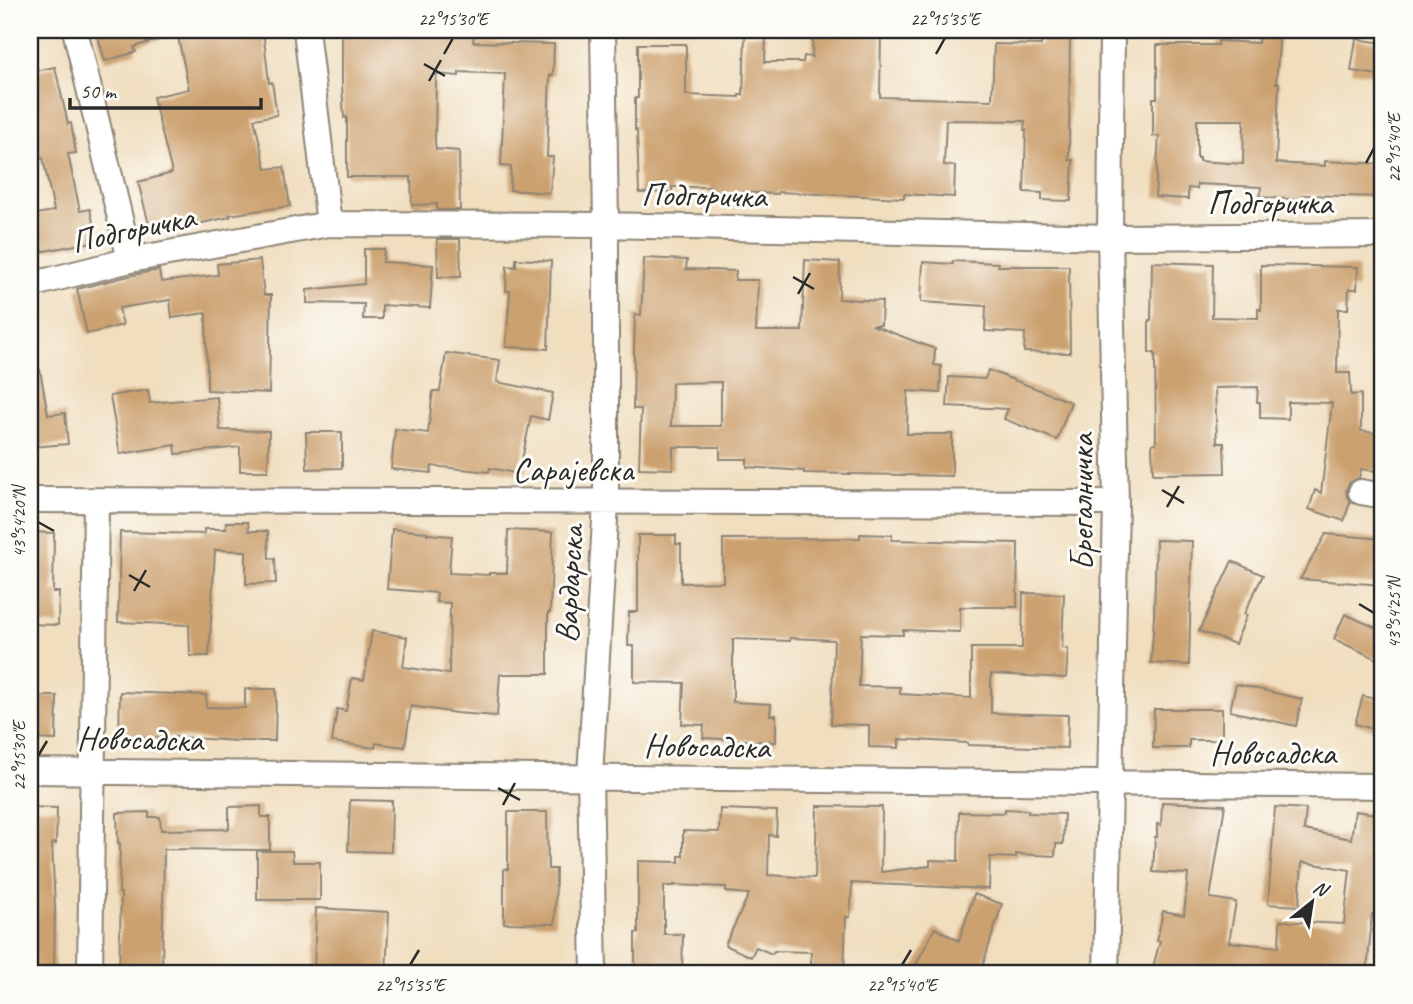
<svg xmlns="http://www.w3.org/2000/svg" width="1413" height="1004" viewBox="0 0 1413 1004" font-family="Caveat,sans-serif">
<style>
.building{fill:#cca16f;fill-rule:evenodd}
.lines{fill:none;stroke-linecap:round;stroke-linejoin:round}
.street-casing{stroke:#8e8475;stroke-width:28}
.street{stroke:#fff;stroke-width:24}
.ticks{fill:none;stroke:#2b2b2b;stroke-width:2.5}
.labels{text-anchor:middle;stroke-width:6;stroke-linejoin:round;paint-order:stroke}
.street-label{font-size:33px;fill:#2b2b2b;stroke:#fdfcf7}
.neatline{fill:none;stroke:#2b2b2b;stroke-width:2.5}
.ticks-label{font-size:18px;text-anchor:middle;fill:#2b2b2b}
</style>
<rect width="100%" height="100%" fill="#fdfcf7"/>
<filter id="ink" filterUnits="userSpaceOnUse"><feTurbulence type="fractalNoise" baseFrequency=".0143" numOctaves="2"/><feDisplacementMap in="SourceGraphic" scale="14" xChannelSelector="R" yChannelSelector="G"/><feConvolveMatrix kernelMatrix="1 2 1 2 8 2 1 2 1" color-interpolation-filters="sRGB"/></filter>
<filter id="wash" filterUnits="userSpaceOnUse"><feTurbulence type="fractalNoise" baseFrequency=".00686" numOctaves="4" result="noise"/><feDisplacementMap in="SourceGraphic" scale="28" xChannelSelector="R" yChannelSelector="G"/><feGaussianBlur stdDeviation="1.57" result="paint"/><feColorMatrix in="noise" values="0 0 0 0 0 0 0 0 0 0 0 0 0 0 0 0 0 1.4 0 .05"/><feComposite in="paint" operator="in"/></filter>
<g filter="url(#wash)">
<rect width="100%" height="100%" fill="#f0debf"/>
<g id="blocks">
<path class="building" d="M96,30H172L173,35L134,47L136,52L105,61Z
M240,30H263L269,83L272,82L277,115L254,119L266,169L284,167L290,206L229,215L230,217L197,224V221L151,232L138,182L172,173L153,97L189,89L178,37L198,34Z
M342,30H429V31L474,34L473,42L554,44L553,75H550L547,157H553L550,193L510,190L511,167L501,166L505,74L459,72V76L436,74L435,142L436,149L459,151L460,210H437V204L412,205L411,177H347V117L344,118L342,85Z
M813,30H881L880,97L992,100L994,44L1041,45L1042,30H1070L1069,160H1073L1071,201L1042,200V193L1024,192L1026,130H1024L1025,121L946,120L944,165L955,166L954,197L904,194V198L778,192V194L734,192V199L711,198V187H672V192L639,193L637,130H635V98H638V44H686V95L739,97V95H743L745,35H766L765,62H803L804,56L812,57Z
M1259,30H1280L1276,83H1279L1276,163L1325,166V161L1383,164V197L1302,195V200L1260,197L1261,187L1197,184V189L1188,188V199L1155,197L1159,136H1153V98H1157V45H1218V41L1258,43ZM1197,120H1244L1243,164L1199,161V158H1197Z
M1356,39L1383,43L1379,75L1351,71Z
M55,67L68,124L71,123L76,153L68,154L80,211L90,209L97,241L34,253L30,231V215L54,211L43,158L32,160L30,147V72Z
M437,239H460L461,277H438Z
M364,249H384L383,262L433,265L430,308L382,305V319H363L364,304L307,303V290L364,284Z
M644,258L687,260L686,269L736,271L735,280H758L756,331H802L805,260L840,262L839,299L882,301L881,325H872L935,349L934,365L941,366L940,393L908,391L907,434H952V476L804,473V471L747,467V459H720V447H673V469L639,468L641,409H633L634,350L635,314L641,315ZM721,382V426H671L672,383Z
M516,259L551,261L548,349L506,347L510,291H506L507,266L516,267Z
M260,260L264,295H271L269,393L207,390L206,313L172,318L170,300L119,308L123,325L87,334L77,289L133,275L159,270L161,282L218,275L217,264Z
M953,261L998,263V266H1069L1070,353L1024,352L1025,333L985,331L986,306L921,302L923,262L953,264Z
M1152,262L1213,264L1212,317L1258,318V309L1261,310V265L1358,267L1357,289H1349L1348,309H1338L1337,373H1350L1351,395L1361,394V431L1383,434V472L1361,469L1359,478L1349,483L1346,490L1347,496L1350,502L1344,521L1309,509L1315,490L1321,493L1332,403L1288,402V419L1260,418V402H1257L1258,387L1215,388L1217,443H1224L1225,473L1153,474L1152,444L1156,443L1155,353H1149V320H1151Z
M446,353L500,360L497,382L553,393L548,420L531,416L519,474L490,468L489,472L432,466L431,473L391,469L395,429L428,433L433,391H440Z
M40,370L48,415L65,413L68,444L30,447V371Z
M988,370L1071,402L1057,440L1004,419L1008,409L947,406L949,377L985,379Z
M148,390L150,403L217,397L220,430L269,431L268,471H240V447L176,454L175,445L120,454L110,396Z
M306,432H342V468L307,469Z
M226,522H248L249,531H268L269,559L275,558L276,583L246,584V551L215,550L209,656H190L189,625L118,622L120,532L204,534V529H226Z
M392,529L427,532V534L452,536L449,573L489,575V573H507L508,530L553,532L550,613H548V674H500L497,716L456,713L411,706L405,747L376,743L375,748L332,742L337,709L346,711L352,678L364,680L372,631L407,637L403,667L449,674L450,603L436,602L437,593L387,589Z
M30,532L54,533L53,592H59L58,625L30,624Z
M860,534L892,535V540L1018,543L1017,607H960V632L903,630V635L861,634L859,686L900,687V694L971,698V648H1022L1023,593L1064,594L1062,648L1068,649L1066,678L991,674V713L1068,715L1067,748L968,745V743L899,739V748L869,747V725L831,724L834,640L790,638V641L733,639V702L771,704L770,715H776V742L703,738L704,725L682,724L684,683L634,682V646H628L629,612H638V535H676V544H681V583L723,582V539L860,538Z
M1326,534L1383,539V585L1300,579Z
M1156,540L1192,541L1189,665L1151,663L1154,616Z
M1232,561L1263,575L1244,614L1247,615L1235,644L1199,631Z
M1345,614L1383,631V662L1334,639Z
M1236,684L1302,699L1296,726L1230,711Z
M245,689H276L275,741H237L163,736V738L119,737L120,692L206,695V707L245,708Z
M30,696H57L56,740L30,739Z
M1363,696L1383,701V732L1355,724Z
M1154,709H1222V740H1189V748H1153Z
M350,800L392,801L391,852L348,851Z
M1162,802L1225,805L1210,898L1236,902L1229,942L1279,947L1280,921L1344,924L1350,870L1302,862L1299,906L1268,904L1275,807L1306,809L1304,830L1351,839L1355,811L1383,815V862L1378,915L1372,914L1367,974H1151L1160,941H1157L1163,911L1184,915L1188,874L1153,872L1155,837H1157V824L1161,825Z
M261,806V817H270V850L164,849L162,974H119L121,893H119L120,843H118L117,813L149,812V817H160L161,830L229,829V807Z
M817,806L882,807L881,872L930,866V860L958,861L959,812L1005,813V809L1028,810V813L1064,814L1063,844H1056L1055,856L1016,854V858L990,857L989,889L850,883L852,884L850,917H846L844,974H811V952L774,951L772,954L756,947L751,957L725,945L749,894L726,892V887L674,885V886H664V934H683L682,974H635V933H638V861L679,862V856H683V831L719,832L720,809L777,811L776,836L769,835L768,875L815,878Z
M30,807L57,808L56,844L52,843L55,907L54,974H30Z
M508,812H547L548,869H556L555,924L504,923V869H508Z
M257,851H292L293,862H320V900H257Z
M974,894L1002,904L980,974H911L935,928L959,941Z
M316,908L389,912L386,974H314Z"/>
</g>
</g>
<g filter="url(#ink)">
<use href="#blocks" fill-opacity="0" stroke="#8e8475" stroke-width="2"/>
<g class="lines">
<defs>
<path id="street" d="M75,30L130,260
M306,30L329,224
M30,285L130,260L329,224L606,225L1110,237L1383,235
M1361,492L1383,496
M30,500L1116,503
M30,771C481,773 932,785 1383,786
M90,974L96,501
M594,974L590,776L606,503V225L603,30
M1106,974L1116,503L1110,237L1112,30"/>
</defs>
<use href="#street" class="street-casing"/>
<use href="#street" class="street"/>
</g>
</g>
<path class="ticks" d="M444,54L453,38M936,54L945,38M424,64L445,76M429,81L441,60M1366,163L1374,148M793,277L814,289M798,294L810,273M1162,490L1184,503M1167,507L1179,486M38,522L54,531M129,575L150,587M134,591L146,570M1359,604L1374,613M38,756L47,741M498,788L520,800M503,805L515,783M410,965L419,950M902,965L911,950"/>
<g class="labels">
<g class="street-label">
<text transform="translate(704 194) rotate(1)" y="12">Подгоричка</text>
<text x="1270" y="214">Подгоричка</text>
<text transform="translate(133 228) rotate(-12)" y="12">Подгоричка</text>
<text x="573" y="481">Сарајевска</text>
<text transform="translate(1081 502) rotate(-90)" y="12">Брегалничка</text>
<text transform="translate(568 584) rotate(-87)" y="12">Вардарска</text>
<text transform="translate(140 738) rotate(1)" y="12">Новосадска</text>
<text transform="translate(707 745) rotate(1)" y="12">Новосадска</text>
<text x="1273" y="764">Новосадска</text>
</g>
</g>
<rect width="1413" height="1004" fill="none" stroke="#fdfcf7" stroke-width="77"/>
<g transform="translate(1312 902) rotate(30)" stroke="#fdfcf7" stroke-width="5" paint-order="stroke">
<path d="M0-5L12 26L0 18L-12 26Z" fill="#2b2b2b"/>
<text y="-10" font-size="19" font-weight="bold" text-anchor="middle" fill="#2b2b2b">N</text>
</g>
<path d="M70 98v10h191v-10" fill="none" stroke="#2b2b2b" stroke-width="3.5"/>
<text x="80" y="98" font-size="21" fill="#2b2b2b" stroke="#fdfcf7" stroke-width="5" paint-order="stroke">50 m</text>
<rect x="38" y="38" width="1336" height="927" class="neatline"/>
<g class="ticks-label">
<text x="453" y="25">22°15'30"E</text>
<text x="945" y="25">22°15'35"E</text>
<text transform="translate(1394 148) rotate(-90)" y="6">22°15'40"E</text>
<text transform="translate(19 522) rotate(-90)" y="6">43°54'20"N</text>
<text transform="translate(1394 613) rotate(-90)" y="6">43°54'25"N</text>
<text transform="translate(19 756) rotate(-90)" y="6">22°15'30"E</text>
<text x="410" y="991">22°15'35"E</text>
<text x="902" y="991">22°15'40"E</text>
</g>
</svg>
